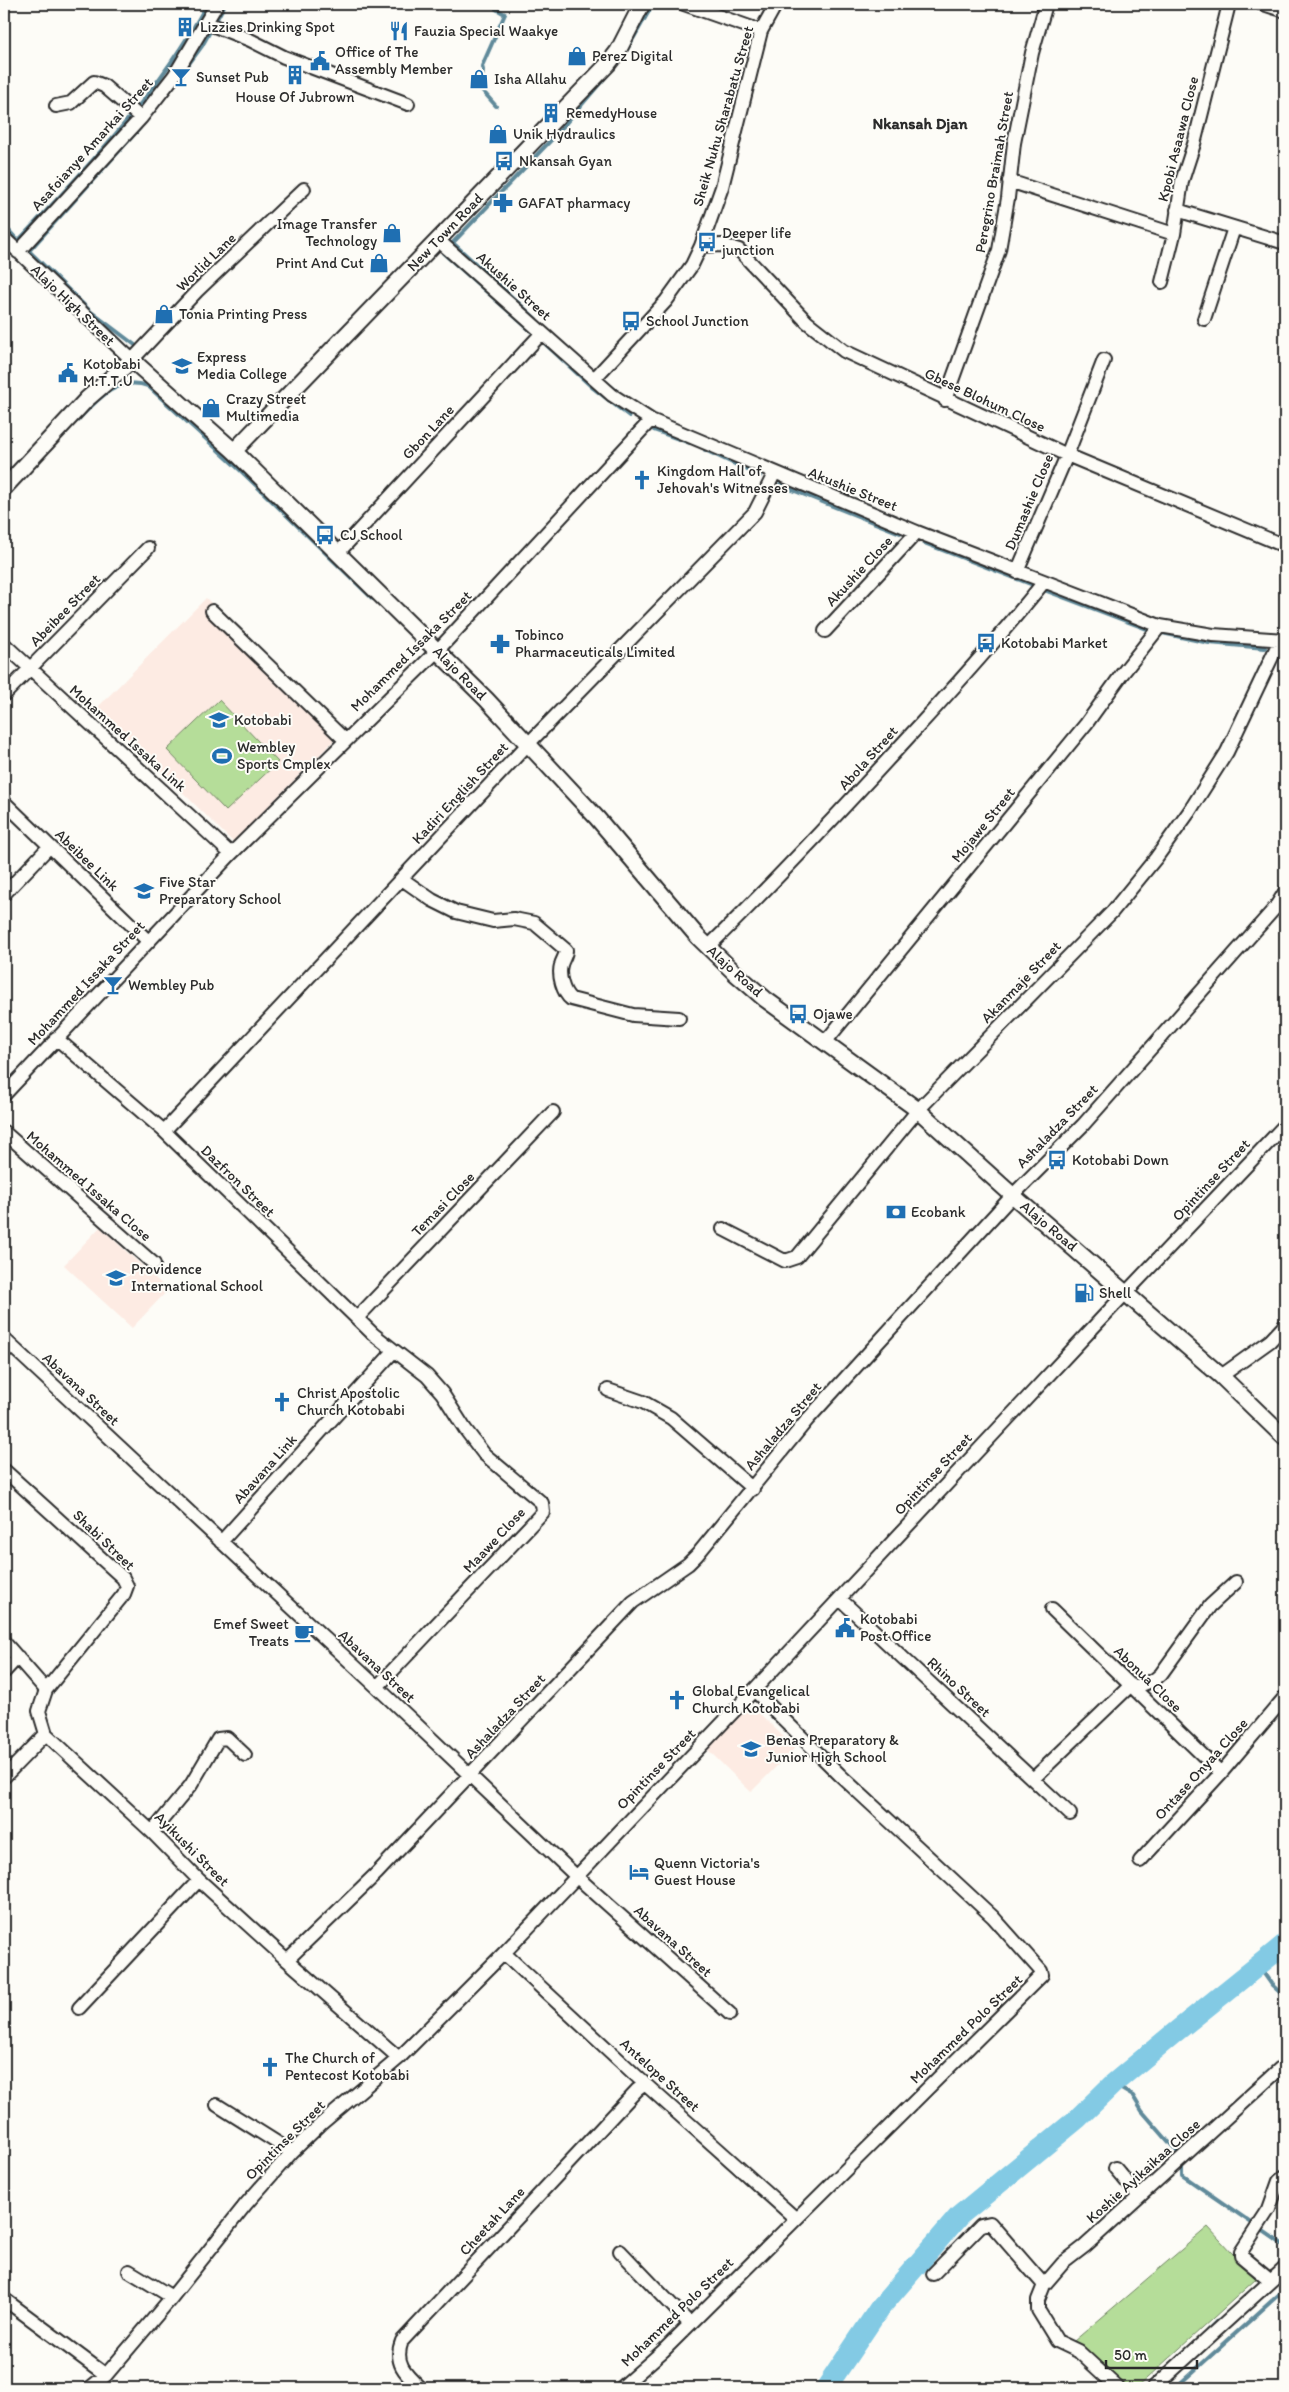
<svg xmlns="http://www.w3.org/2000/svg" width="1289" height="2392" viewBox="0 0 1289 2392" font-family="Itim,sans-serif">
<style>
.built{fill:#fdebe3}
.green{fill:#b5dd99;stroke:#708462}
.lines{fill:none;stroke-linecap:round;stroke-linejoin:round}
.stream{stroke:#608a9a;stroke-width:4}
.river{stroke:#83cae4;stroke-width:21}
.minor-casing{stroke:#2b2b2b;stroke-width:16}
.tertiary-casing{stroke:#2b2b2b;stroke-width:19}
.minor{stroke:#fdfcf7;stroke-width:12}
.tertiary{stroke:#fdfcf7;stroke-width:15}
.labels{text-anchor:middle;stroke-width:4;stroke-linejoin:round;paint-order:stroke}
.poi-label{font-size:15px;fill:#2b2b2b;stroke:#fdfcf7;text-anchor:start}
.street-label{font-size:15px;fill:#2b2b2b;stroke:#fdfcf7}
.neighbourhood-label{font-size:16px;font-weight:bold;fill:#2b2b2b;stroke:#fdfcf7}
</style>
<rect width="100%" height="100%" fill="#fdfcf7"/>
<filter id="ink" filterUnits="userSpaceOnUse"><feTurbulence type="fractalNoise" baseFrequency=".02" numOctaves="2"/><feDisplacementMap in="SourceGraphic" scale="10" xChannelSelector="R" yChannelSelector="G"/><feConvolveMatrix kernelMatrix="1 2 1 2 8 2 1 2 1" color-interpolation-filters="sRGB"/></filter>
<g filter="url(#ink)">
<path class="built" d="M206,598L342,732L233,842L97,708Z
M100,1227L168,1290L132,1328L64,1265Z
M751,1705L795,1748L751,1792L707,1749Z"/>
<path class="green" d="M219,700L278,762L226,811L167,750Z
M1208,2227L1256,2279L1136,2388H1110L1067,2347Z"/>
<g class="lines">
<path class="stream" d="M493,4L497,5L496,9L505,14L482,66L483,70L481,89L496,106
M625,53L653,4
M185,69L202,46L225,4
M4,225L20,243
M18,241C87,168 159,93 207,4
M453,243L536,319
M29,251L140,128
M29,251L90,311L135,345
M532,332L443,253L554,137L621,59
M542,341L593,388L629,416
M607,383L619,393
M77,421C96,401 117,375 148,386L240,470L373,599
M654,430L690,443
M705,450L760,476
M780,485L900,533
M924,543L1033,585
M1044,590L1152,631
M1162,633L1209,643L1265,648
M1258,1965L1272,1985L1285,1997
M1113,2084L1133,2096L1142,2111L1181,2156
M1182,2163V2175L1285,2246
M1279,2265L1285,2260
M1207,2331L1218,2320
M1175,2388L1285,2289"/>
<path class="river" d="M826,2388L879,2309L959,2216L1077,2119L1113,2084L1173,2034L1285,1944"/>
<defs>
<path id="minor" d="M684,4L761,31
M1263,4L1285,11
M207,23L250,40L284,57L408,104
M56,106L71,103L94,82L104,86L141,118
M1009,181L1174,234
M1177,210L1285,243
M4,238L132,360L197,291L304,189
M438,240L612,395L651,420L917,532L1160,626L1213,635L1285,640
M701,246L722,245L739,250L807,322L844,351L1067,455L1285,546
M18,252L141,118L174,76L217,4
M1162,282L1174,234L1182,181L1194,144L1229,4
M1204,319L1234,228
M594,379L666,301L692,265L701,246L722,187L761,31L776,4
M945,400L999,250L1008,198L1014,143L1032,53L1046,4
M338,553L542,333
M1017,572L1067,455L1104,360
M212,611L345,740
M825,631L917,532
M4,644L231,854
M4,695L148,548
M4,802L148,941
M402,879L432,900L456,912L493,921L514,919L534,923L566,950C566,956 562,960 561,965C558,975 563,993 571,999L633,1015L679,1018
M4,894L49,847
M708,947C776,881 840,812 904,742C952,690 999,638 1043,583
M56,1038L164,1131L373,1334L427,1376L442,1393L465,1429L484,1454L542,1503L543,1512L377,1687
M826,1041L1086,724L1122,674L1160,626
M4,1095L231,854L438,650L651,420
M164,1131L529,743L755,512L774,474
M4,1132L154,1264
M723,1229L785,1261L797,1257L918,1110L1112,912L1156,858L1189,812L1227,752L1280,640
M357,1318L553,1112
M4,1339L377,1687L576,1876L730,2014
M1221,1376L1270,1341L1285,1325
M608,1390L643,1402L671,1418L753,1489
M4,1470L123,1578L127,1586L124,1594L46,1690
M221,1542L393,1352
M840,1599L1070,1814
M1052,1609L1221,1773
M4,1642L46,1690L39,1711L46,1734L152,1832L199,1880L287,1960L399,2058
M4,1672L18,1657
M1134,1688L1154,1680L1161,1674L1210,1606L1236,1582
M4,1777L46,1734
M1033,1779L1131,1685
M152,1832L191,1785L218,1739L227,1738L245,1755
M1140,1861L1221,1773L1285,1697
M504,1953L645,2084L795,2218
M287,1960L377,1873L633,1602L688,1564L697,1555L808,1419L1013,1195L1083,1125L1275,908L1285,892
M79,2008L199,1880
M217,2105L292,2152
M1115,2168L1139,2196
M620,2251L690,2324
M129,2271L172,2297
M933,2274L981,2225L990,2223L1044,2285
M1271,2281L1241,2256V2252L1269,2209L1279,2181L1285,2176
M4,2299L106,2375
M90,2388L106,2375L172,2297L246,2204L292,2152L321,2124L399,2058L504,1953L754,1690L1102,1318L1285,1125
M421,2388C406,2374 393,2363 402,2341L637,2090L645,2084
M621,2388L663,2351L1042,1975L1041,1971L993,1917L840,1775L754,1690
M1118,2388L1078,2351L1057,2341L1038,2310V2300L1044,2285L1063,2263L1085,2246L1285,2064
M1153,2388L1285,2268"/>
<path id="tertiary" d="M234,451L608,64L618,51L642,4
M4,488L87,399L132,360L234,451L486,699L597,818L698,937L735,973L765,999L918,1110L1010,1193L1221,1376L1285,1438"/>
</defs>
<use href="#minor" class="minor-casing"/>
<use href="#tertiary" class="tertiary-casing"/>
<use href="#minor" class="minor"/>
<use href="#tertiary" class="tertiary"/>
</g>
</g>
<defs>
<symbol id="building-bare" viewBox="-9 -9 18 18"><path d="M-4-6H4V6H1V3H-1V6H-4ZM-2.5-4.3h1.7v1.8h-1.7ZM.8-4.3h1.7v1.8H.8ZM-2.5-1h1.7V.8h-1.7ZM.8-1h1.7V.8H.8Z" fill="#1f6fb2" stroke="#fdfcf7" stroke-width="2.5" paint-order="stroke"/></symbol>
<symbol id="restaurant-bare" viewBox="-9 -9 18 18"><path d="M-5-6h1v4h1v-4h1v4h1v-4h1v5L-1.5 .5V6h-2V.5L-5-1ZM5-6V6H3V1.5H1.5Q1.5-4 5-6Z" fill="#1f6fb2" stroke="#fdfcf7" stroke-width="2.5" paint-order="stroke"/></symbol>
<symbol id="shop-bare" viewBox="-9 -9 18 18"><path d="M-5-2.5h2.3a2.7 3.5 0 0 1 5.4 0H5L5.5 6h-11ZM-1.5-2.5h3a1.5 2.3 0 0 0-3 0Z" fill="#1f6fb2" stroke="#fdfcf7" stroke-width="2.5" paint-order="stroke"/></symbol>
<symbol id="civic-bare" viewBox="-9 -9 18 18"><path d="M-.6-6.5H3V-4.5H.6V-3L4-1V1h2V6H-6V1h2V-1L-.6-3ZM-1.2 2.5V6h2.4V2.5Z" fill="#1f6fb2" stroke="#fdfcf7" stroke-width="2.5" paint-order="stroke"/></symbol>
<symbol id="bar-bare" viewBox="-9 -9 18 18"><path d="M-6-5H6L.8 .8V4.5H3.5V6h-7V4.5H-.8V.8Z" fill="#1f6fb2" stroke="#fdfcf7" stroke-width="2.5" paint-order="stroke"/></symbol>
<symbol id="bus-bare" viewBox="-9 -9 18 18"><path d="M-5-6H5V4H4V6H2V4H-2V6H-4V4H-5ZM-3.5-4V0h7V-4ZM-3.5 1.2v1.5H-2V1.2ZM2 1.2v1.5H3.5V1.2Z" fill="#1f6fb2" stroke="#fdfcf7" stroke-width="2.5" paint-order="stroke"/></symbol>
<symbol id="pharmacy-bare" viewBox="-9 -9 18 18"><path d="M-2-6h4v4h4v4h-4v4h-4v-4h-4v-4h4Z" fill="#1f6fb2" stroke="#fdfcf7" stroke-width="2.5" paint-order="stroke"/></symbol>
<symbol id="university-bare" viewBox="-9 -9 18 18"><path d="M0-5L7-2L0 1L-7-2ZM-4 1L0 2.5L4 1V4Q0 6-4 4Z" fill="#1f6fb2" stroke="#fdfcf7" stroke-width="2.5" paint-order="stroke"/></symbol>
<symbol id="church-bare" viewBox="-9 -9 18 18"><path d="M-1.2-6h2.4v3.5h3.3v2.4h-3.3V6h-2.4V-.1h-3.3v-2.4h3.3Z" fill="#1f6fb2" stroke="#fdfcf7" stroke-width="2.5" paint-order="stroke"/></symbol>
<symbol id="school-bare" viewBox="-9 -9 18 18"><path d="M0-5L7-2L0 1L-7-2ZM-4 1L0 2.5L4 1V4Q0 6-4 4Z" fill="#1f6fb2" stroke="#fdfcf7" stroke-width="2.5" paint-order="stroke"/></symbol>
<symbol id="stadium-bare" viewBox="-9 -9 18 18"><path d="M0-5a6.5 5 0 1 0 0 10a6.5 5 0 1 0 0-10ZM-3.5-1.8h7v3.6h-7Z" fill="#1f6fb2" stroke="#fdfcf7" stroke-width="2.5" paint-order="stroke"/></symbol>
<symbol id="bank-bare" viewBox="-9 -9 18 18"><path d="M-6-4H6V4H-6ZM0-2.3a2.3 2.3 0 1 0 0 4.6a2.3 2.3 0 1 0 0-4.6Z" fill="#1f6fb2" stroke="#fdfcf7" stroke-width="2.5" paint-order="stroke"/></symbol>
<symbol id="fuel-bare" viewBox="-9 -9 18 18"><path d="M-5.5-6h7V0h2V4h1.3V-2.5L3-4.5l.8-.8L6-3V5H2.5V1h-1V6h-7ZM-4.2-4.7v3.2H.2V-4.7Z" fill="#1f6fb2" stroke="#fdfcf7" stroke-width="2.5" paint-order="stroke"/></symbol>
<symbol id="cafe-bare" viewBox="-9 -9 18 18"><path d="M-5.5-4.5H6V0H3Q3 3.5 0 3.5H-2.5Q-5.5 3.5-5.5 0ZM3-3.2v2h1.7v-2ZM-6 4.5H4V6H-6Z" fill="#1f6fb2" stroke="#fdfcf7" stroke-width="2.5" paint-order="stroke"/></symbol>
<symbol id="hotel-bare" viewBox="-9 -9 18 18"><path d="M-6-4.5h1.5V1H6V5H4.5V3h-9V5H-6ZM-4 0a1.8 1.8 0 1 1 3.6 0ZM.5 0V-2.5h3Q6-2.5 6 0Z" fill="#1f6fb2" stroke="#fdfcf7" stroke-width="2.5" paint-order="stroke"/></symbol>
</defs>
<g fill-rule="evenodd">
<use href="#building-bare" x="171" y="13" width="28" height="28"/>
<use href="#restaurant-bare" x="385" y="17" width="28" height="28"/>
<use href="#shop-bare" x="563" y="42" width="28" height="28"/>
<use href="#civic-bare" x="306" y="47" width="28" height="28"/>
<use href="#building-bare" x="281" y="61" width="28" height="28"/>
<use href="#bar-bare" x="167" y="63" width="28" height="28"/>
<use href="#shop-bare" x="465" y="65" width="28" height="28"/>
<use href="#building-bare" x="537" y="99" width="28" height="28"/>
<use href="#shop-bare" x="484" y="120" width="28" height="28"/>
<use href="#bus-bare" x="490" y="147" width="28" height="28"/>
<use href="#pharmacy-bare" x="489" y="189" width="28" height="28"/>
<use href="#shop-bare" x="378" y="219" width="28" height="28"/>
<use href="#bus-bare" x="693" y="228" width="28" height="28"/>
<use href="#shop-bare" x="365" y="249" width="28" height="28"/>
<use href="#shop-bare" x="150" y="300" width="28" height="28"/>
<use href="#bus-bare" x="617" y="307" width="28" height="28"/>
<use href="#university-bare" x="168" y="352" width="28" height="28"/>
<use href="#civic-bare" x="54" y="359" width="28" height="28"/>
<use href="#shop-bare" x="197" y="394" width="28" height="28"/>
<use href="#church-bare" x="628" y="466" width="28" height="28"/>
<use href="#bus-bare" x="311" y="521" width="28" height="28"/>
<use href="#bus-bare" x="972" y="629" width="28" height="28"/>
<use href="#pharmacy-bare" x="486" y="630" width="28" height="28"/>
<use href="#school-bare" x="205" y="706" width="28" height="28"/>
<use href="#stadium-bare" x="208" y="742" width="28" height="28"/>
<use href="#school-bare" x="130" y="877" width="28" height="28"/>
<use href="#bar-bare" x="99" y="971" width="28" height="28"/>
<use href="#bus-bare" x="784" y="1000" width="28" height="28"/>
<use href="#bus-bare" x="1043" y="1146" width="28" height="28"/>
<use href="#bank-bare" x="882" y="1198" width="28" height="28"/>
<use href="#school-bare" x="102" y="1264" width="28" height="28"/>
<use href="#fuel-bare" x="1070" y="1279" width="28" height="28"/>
<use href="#church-bare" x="268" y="1388" width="28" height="28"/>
<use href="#civic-bare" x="831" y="1614" width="28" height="28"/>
<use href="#cafe-bare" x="290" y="1619" width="28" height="28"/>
<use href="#church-bare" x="663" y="1686" width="28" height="28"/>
<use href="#school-bare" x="737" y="1735" width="28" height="28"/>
<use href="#hotel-bare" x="625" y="1858" width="28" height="28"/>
<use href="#church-bare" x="256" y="2053" width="28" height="28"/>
</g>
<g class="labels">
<g class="poi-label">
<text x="200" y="32">Lizzies Drinking Spot</text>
<text x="414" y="36">Fauzia Special Waakye</text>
<text x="335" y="57">Office of The<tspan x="335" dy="17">Assembly Member</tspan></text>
<text x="592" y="61">Perez Digital</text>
<text x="196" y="82">Sunset Pub</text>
<text x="494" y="84">Isha Allahu</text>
<text x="295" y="102" text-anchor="middle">House Of Jubrown</text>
<text x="566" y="118">RemedyHouse</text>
<text x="513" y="139">Unik Hydraulics</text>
<text x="519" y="166">Nkansah Gyan</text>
<text x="518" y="208">GAFAT pharmacy</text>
<text x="377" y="229" text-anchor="end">Image Transfer<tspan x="377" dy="17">Technology</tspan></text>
<text x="722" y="238">Deeper life<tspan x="722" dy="17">junction</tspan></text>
<text x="364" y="268" text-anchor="end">Print And Cut</text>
<text x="179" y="319">Tonia Printing Press</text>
<text x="646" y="326">School Junction</text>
<text x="197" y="362">Express<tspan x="197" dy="17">Media College</tspan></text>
<text x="83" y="369">Kotobabi<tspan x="83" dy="17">M.T.T.U</tspan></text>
<text x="226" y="404">Crazy Street<tspan x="226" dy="17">Multimedia</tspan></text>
<text x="657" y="476">Kingdom Hall of<tspan x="657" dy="17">Jehovah's Witnesses</tspan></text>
<text x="340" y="540">CJ School</text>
<text x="515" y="640">Tobinco<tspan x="515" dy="17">Pharmaceuticals Limited</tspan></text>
<text x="1001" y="648">Kotobabi Market</text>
<text x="234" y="725">Kotobabi</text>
<text x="237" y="752">Wembley<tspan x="237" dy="17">Sports Cmplex</tspan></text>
<text x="159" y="887">Five Star<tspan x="159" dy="17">Preparatory School</tspan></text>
<text x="128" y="990">Wembley Pub</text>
<text x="813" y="1019">Ojawe</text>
<text x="1072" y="1165">Kotobabi Down</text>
<text x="911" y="1217">Ecobank</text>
<text x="131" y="1274">Providence<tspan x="131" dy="17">International School</tspan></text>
<text x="1099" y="1298">Shell</text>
<text x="297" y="1398">Christ Apostolic<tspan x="297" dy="17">Church Kotobabi</tspan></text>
<text x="860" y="1624">Kotobabi<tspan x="860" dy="17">Post Office</tspan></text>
<text x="289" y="1629" text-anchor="end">Emef Sweet<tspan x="289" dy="17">Treats</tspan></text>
<text x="692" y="1696">Global Evangelical<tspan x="692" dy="17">Church Kotobabi</tspan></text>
<text x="766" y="1745">Benas Preparatory &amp;<tspan x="766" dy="17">Junior High School</tspan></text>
<text x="654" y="1868">Quenn Victoria's<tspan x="654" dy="17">Guest House</tspan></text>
<text x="285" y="2063">The Church of<tspan x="285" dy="17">Pentecost Kotobabi</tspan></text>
</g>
<g class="street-label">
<text transform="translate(723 116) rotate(-74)" y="5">Sheik Nuhu Sharabatu Street</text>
<text transform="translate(1178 139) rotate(-76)" y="5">Kpobi Asaawa Close</text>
<text transform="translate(92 144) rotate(-48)" y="5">Asafoianye Amarkai Street</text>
<text transform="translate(994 172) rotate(-80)" y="5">Peregrino Braimah Street</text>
<text transform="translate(445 232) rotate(-46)" y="5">New Town Road</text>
<text transform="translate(206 262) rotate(-44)" y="5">Worlid Lane</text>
<text transform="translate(514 286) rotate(42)" y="5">Akushie Street</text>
<text transform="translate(73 305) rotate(44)" y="5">Alajo High Street</text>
<text transform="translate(985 400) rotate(25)" y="5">Gbese Blohum Close</text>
<text transform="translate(428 432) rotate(-47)" y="5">Gbon Lane</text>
<text transform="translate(853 489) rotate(22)" y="5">Akushie Street</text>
<text transform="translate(1029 502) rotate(-67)" y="5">Dumashie Close</text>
<text transform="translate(859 571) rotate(-47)" y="5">Akushie Close</text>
<text transform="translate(65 610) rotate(-46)" y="5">Abeibee Street</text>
<text transform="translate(411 651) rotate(-45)" y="5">Mohammed Issaka Street</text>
<text transform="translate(460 673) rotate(45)" y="5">Alajo Road</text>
<text transform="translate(128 738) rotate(42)" y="5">Mohammed Issaka Link</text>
<text transform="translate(868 758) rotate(-48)" y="5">Abola Street</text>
<text transform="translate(460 793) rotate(-47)" y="5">Kadiri English Street</text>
<text transform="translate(983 825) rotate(-51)" y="5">Mojawe Street</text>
<text transform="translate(87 860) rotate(44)" y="5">Abeibee Link</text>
<text transform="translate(735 971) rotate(42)" y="5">Alajo Road</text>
<text transform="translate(1021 982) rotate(-46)" y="5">Akanmaje Street</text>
<text transform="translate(86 983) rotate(-47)" y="5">Mohammed Issaka Street</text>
<text transform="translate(1057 1126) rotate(-46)" y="5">Ashaladza Street</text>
<text transform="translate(1211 1180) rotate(-47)" y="5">Opintinse Street</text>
<text transform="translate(238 1181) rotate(44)" y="5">Dazfron Street</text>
<text transform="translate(89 1186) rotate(41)" y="5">Mohammed Issaka Close</text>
<text transform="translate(443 1204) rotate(-46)" y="5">Temasi Close</text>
<text transform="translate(1049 1226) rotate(40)" y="5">Alajo Road</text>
<text transform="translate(81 1389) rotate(43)" y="5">Abavana Street</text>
<text transform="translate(783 1426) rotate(-50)" y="5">Ashaladza Street</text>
<text transform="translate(265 1469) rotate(-48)" y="5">Abavana Link</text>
<text transform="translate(933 1474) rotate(-47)" y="5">Opintinse Street</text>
<text transform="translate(104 1540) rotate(44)" y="5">Shabi Street</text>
<text transform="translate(494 1540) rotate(-47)" y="5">Maawe Close</text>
<text transform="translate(377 1666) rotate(43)" y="5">Abavana Street</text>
<text transform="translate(1148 1679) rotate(44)" y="5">Abonua Close</text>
<text transform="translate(959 1687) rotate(43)" y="5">Rhino Street</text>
<text transform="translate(505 1716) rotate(-47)" y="5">Ashaladza Street</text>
<text transform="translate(656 1769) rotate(-46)" y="5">Opintinse Street</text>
<text transform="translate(1201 1769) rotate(-48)" y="5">Ontase Onyaa Close</text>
<text transform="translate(192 1849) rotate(45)" y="5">Ayikushi Street</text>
<text transform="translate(673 1941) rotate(42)" y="5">Abavana Street</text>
<text transform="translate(966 2029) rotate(-44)" y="5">Mohammed Polo Street</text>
<text transform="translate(660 2075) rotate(42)" y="5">Antelope Street</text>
<text transform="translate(285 2140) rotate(-45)" y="5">Opintinse Street</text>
<text transform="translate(1143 2171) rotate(-42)" y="5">Koshie Ayikaikaa Close</text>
<text transform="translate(492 2221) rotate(-47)" y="5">Cheetah Lane</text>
<text transform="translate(677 2312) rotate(-44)" y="5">Mohammed Polo Street</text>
</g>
<g class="neighbourhood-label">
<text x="920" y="129">Nkansah Djan</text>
</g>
</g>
<rect width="1289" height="2392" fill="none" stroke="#fdfcf7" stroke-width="20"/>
<rect x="10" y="10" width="1269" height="2372" fill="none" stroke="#2b2b2b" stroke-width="2" filter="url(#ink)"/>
<path d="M1106 2360v8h91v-8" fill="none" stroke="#2b2b2b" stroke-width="2.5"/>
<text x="1114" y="2360" font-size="15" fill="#2b2b2b" stroke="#fdfcf7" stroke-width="4" paint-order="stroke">50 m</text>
</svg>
